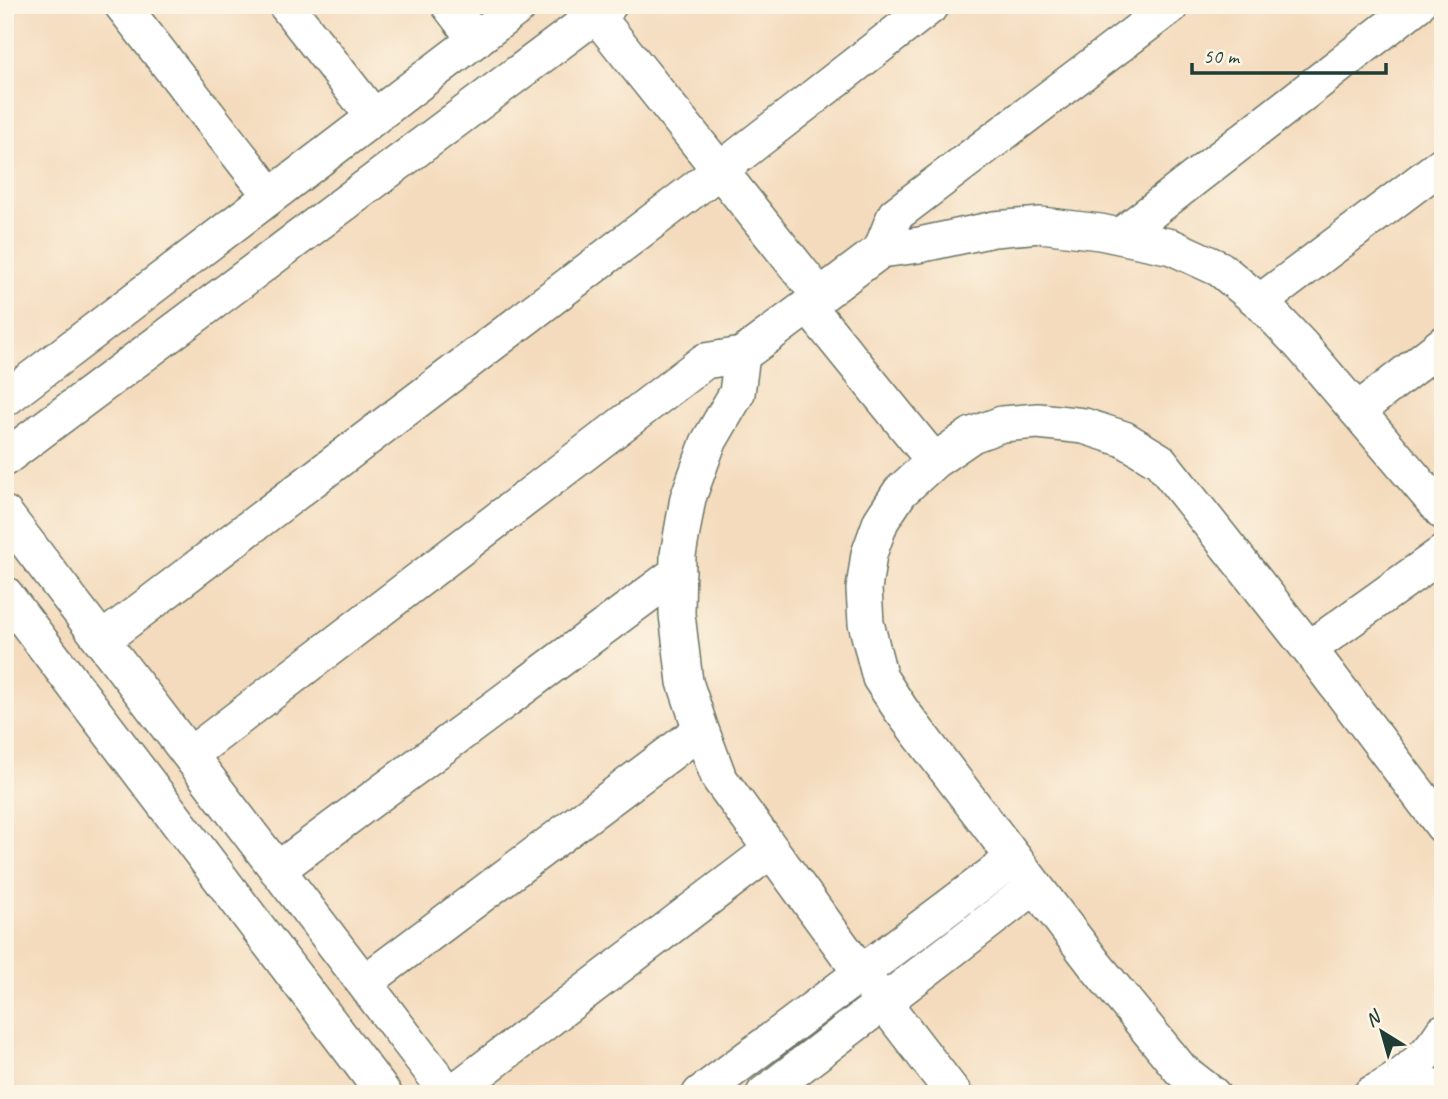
<svg xmlns="http://www.w3.org/2000/svg" width="1448" height="1099" viewBox="0 0 1448 1099" font-family="Caveat,sans-serif">
<style>
.lines{fill:none;stroke-linecap:round;stroke-linejoin:round}
.minor-casing{stroke:#6a7464;stroke-width:38}
.minor{stroke:#fff;stroke-width:35}
</style>
<rect width="100%" height="100%" fill="#fcf5e5"/>
<filter id="ink" filterUnits="userSpaceOnUse"><feTurbulence type="fractalNoise" baseFrequency=".0143" numOctaves="2"/><feDisplacementMap in="SourceGraphic" scale="14" xChannelSelector="R" yChannelSelector="G"/><feConvolveMatrix kernelMatrix="1 2 1 2 8 2 1 2 1" color-interpolation-filters="sRGB"/></filter>
<filter id="wash" filterUnits="userSpaceOnUse"><feTurbulence type="fractalNoise" baseFrequency=".00686" numOctaves="4" result="noise"/><feDisplacementMap in="SourceGraphic" scale="28" xChannelSelector="R" yChannelSelector="G"/><feGaussianBlur stdDeviation="1.57" result="paint"/><feColorMatrix in="noise" values="0 0 0 0 0 0 0 0 0 0 0 0 0 0 0 0 0 1.4 0 .05"/><feComposite in="paint" operator="in"/></filter>
<g filter="url(#wash)">
<rect width="100%" height="100%" fill="#f4dbbd"/>
</g>
<g filter="url(#ink)">
<g class="lines">
<defs>
<path id="minor" d="M122,5L271,196
M286,5L374,117
M449,5L476,40
M593,5L596,15L820,296L808,306L934,461
M1120,236L1417,5
M881,250L919,245L994,229L1041,225L1100,232L1172,247L1220,269L1260,302L1301,345L1443,512
M820,296L881,250L895,215L1172,5
M1260,302L1443,164
M742,355L737,393L708,443L688,498L678,555L677,614L685,682L701,730L719,778L861,973L954,1094
M5,399L521,5
M1357,411L1443,344
M5,458L609,5
M5,514L449,1094
M5,594L384,1094
M102,640L720,170L932,5
M1309,649L1443,553
M190,755L705,361L742,355L808,306
M277,870L678,572
M364,983L701,730
M1413,1066L1434,1094
M451,1094L771,850
M700,1094L1014,858
M764,1094L1035,886
M1212,1094L1181,1070L1096,966L901,710L880,678L866,623L864,589L869,554L881,521L900,492L934,461L972,435L1002,424L1038,421L1084,426L1124,439L1160,461L1309,649L1443,826
M1371,1094C1399,1081 1427,1058 1443,1032"/>
</defs>
<use href="#minor" class="minor-casing"/>
<use href="#minor" class="minor"/>
</g>
</g>
<rect width="1448" height="1099" fill="none" stroke="#fcf5e5" stroke-width="28"/>
<g transform="translate(1382 1032) rotate(323)" stroke="#fcf5e5" stroke-width="5" paint-order="stroke">
<path d="M0-5L12 26L0 18L-12 26Z" fill="#1f3d34"/>
<text y="-10" font-size="19" font-weight="bold" text-anchor="middle" fill="#1f3d34">N</text>
</g>
<path d="M1192 63v10h194v-10" fill="none" stroke="#1f3d34" stroke-width="3.5"/>
<text x="1203" y="63" font-size="21" fill="#1f3d34" stroke="#fcf5e5" stroke-width="5" paint-order="stroke">50 m</text>
</svg>
